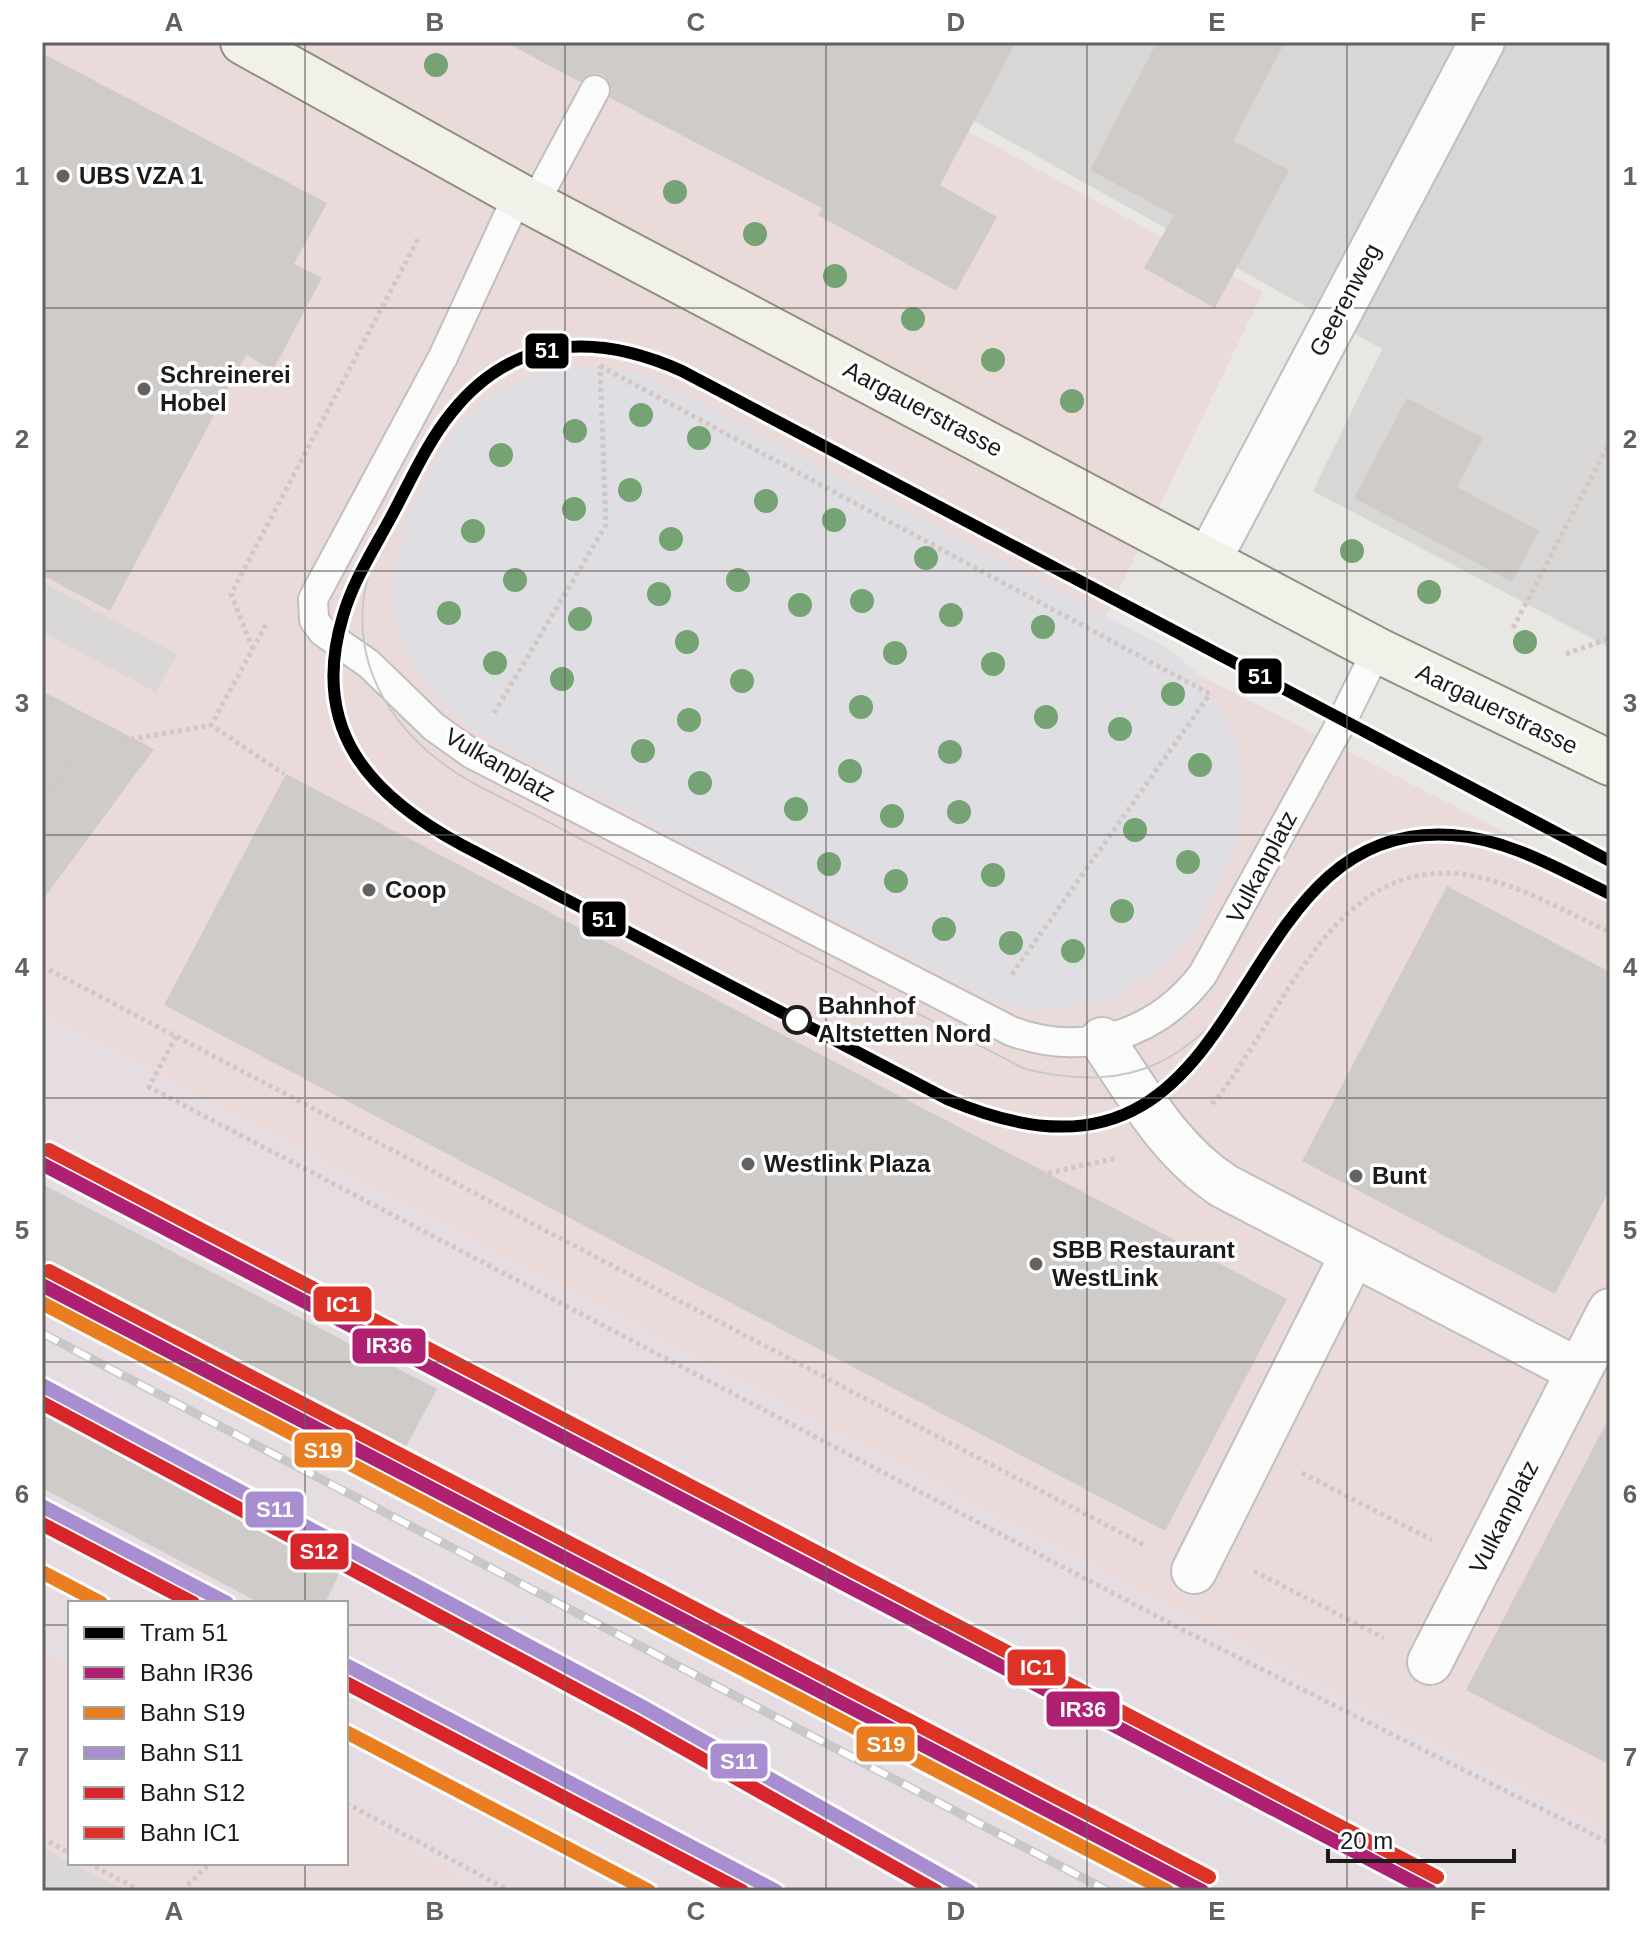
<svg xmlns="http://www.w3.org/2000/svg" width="1652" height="1933" viewBox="0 0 1652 1933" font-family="Helvetica,sans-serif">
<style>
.residential{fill:#d8d7d5}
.commercial{fill:#eadbda}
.industrial{fill:#e6dde2}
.parking{fill:#d9d8d7}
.plaza{fill:#dfdee2}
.building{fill:#cecbc9}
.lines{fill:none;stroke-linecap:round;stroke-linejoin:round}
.lane-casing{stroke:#c0bfbe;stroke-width:32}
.street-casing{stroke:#c0bfbe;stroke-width:48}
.secondary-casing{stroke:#90907e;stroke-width:48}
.path{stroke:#d3c6c5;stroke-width:5;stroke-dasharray:4 4;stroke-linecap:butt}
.lane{stroke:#fcfbfb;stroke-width:28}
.street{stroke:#fcfbfb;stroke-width:44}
.secondary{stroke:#f1f0e9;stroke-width:44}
.tram{stroke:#c9c8c8;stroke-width:2}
.rail-casing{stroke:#c9c8c8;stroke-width:9}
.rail{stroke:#fff;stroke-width:6;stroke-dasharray:18;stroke-linecap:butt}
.rail-1-casing{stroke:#fff;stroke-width:20}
.rail-2-casing{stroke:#fff;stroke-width:20}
.rail-3-casing{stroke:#fff;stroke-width:20}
.rail-4-casing{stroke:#fff;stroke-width:20}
.rail-5-casing{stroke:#fff;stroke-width:20}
.rail-1{stroke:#ae2071;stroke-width:14}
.rail-2{stroke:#ea7d20;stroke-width:14}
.rail-3{stroke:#a98dd1;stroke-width:14}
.rail-4{stroke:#d8242b;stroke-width:14}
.rail-5{stroke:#dd3327;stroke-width:14}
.tram-1-casing{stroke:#fff;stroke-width:18}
.tram-1{stroke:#000;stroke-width:12}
.tree{fill:#75a374}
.grid{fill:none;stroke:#636261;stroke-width:2;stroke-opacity:0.55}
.poi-dot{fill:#636261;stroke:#fff;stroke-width:3}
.stop-dot{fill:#fff;stroke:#1b1b1b;stroke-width:4}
.labels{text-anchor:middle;stroke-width:7;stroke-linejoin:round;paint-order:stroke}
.poi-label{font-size:24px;font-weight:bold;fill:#1b1b1b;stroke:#fff;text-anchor:start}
.street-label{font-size:24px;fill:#1b1b1b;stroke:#fff}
.stop-label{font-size:24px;font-weight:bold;fill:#1b1b1b;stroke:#fff;text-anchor:start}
.line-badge{stroke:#fff;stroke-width:3}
.badge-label{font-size:22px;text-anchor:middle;font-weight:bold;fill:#fff}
.neatline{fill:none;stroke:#636261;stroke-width:3}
.grid-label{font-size:26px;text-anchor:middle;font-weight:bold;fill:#636261}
</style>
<rect width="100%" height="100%" fill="#e9e7e3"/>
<path class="residential" d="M846,42H1610V648L1313,491L1382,349L843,48Z"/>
<path class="commercial" d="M42,42H834L828,55L1263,292L1102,625L1610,886V1833L1288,1669L42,1014Z
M42,1649L70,1663V1863H346V1808L489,1891H42Z"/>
<path class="industrial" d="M42,1014L1288,1669L1610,1833V1891H489L346,1808V1603H70V1663L42,1649Z"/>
<path class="parking" d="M42,582L177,654L156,692L42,632Z
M42,1847L70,1863L127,1891H42Z"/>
<path class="plaza" d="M600,366L637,373L679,392L1167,648L1194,670L1235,736L1241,764L1243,808L1238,835L1221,879L1195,930L1172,958L1114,999L1041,1011L993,1001L481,735L438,700L413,665L392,605L393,576L407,518L440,452L466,419L497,392L534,375Z"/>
<path class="building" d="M505,42H1016L940,185L997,217L956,291L818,215L822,208L610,98L612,89L604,75L594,73L580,82Z
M1157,42H1285L1233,141L1289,170L1215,308L1144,268L1174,215L1090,170Z
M42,53L327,203L294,264L322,278L273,370L246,355L110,611L42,575Z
M1407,398L1483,438L1457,487L1539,531L1512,582L1354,498Z
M42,691L154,749L42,901Z
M286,774L1287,1299L1165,1531L164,1005Z
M1447,886L1610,972V1189L1555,1294L1302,1161Z
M42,1184L437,1389L402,1454L42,1265Z
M42,1405L344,1564L325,1603H260L42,1488Z
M1610,1416V1765L1466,1690Z"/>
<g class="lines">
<defs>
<path id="lane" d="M518,195L443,357L313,599L314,620L323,632L369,664L434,727L472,754L1011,1031C1084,1058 1157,1035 1203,974L1342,721L1377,650
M534,204L595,90"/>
<path id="street" d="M1209,559L1482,42
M1102,1040C1139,1094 1169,1150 1224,1186L1579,1371L1610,1311
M1194,1571L1353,1254
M1430,1662L1579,1371"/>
<path id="secondary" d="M243,42L534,204L1377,650L1610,763"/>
</defs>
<use href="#lane" class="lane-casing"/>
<use href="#street" class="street-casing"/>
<use href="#secondary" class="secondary-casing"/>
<path class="path" d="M600,366L1210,694L1010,977
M266,625L211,725L284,774
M1513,628L1610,442
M253,649L231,594L419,237
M1566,654L1610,638
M494,713L606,525L600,366
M42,805L78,749L211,725
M42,966L1146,1546
M176,1036L149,1087L1185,1631L1610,1843
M1212,1104C1288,1014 1334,839 1487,879C1529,890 1570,914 1610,932
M1048,1173L1118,1158
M1302,1473L1432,1540
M1254,1571L1384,1638
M346,1803L510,1891
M42,1838L70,1853
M88,1863L141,1891
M182,1891L210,1863"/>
<use href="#lane" class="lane"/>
<use href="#street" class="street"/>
<use href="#secondary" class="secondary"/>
<path class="tram" d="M397,505C383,536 366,570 363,604C356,684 407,746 473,783L1025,1069C1135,1095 1188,1061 1254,975"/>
<defs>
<path id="rail" d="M42,1333L1108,1891"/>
</defs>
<use href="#rail" class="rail-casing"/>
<use href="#rail" class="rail"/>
<defs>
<path id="rail-1" d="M42,1164L1430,1891
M42,1285L1202,1891"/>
<path id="rail-2" d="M42,1303L1167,1891
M42,1572L101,1603
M346,1732L649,1891"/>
<path id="rail-3" d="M42,1385L643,1707L969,1891
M42,1506L227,1603
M346,1665L776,1891"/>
<path id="rail-4" d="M42,1403L635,1721L936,1891
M42,1524L193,1603
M346,1683L742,1891"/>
<path id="rail-5" d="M49,1150L1437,1877
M49,1271L1209,1877"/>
</defs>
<use href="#rail-1" class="rail-1-casing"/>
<use href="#rail-2" class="rail-2-casing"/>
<use href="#rail-3" class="rail-3-casing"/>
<use href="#rail-4" class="rail-4-casing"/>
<use href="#rail-5" class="rail-5-casing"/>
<use href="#rail-1" class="rail-1"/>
<use href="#rail-2" class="rail-2"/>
<use href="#rail-3" class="rail-3"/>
<use href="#rail-4" class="rail-4"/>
<use href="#rail-5" class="rail-5"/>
<defs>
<path id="tram-1" d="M1610,861L682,371C597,333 515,334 452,412C426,444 410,482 391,517C374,549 353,581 343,616C309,729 369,795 462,845L947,1099C1267,1236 1211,818 1452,835C1509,839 1560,870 1610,894"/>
</defs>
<use href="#tram-1" class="tram-1-casing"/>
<use href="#tram-1" class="tram-1"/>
</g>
<g class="tree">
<circle cx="436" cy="65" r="12"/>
<circle cx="675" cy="192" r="12"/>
<circle cx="755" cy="234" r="12"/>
<circle cx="835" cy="276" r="12"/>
<circle cx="913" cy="319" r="12"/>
<circle cx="993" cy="360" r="12"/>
<circle cx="1072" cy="401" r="12"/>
<circle cx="641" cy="415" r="12"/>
<circle cx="575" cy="431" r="12"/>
<circle cx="699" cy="438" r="12"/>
<circle cx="501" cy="455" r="12"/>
<circle cx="630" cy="490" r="12"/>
<circle cx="766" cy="501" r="12"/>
<circle cx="574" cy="509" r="12"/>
<circle cx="834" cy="520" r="12"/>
<circle cx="473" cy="531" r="12"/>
<circle cx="671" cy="539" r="12"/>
<circle cx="1352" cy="551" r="12"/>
<circle cx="926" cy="558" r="12"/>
<circle cx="515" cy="580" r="12"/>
<circle cx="738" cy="580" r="12"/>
<circle cx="1429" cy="592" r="12"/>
<circle cx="659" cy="594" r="12"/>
<circle cx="862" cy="601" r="12"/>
<circle cx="800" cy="605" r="12"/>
<circle cx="449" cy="613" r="12"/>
<circle cx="951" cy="615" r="12"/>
<circle cx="580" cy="619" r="12"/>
<circle cx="1043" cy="627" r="12"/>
<circle cx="687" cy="642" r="12"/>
<circle cx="1525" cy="642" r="12"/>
<circle cx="895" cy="653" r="12"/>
<circle cx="495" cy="663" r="12"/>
<circle cx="993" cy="664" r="12"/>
<circle cx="562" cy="679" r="12"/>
<circle cx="742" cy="681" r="12"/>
<circle cx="1173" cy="694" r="12"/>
<circle cx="861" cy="707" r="12"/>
<circle cx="1046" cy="717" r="12"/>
<circle cx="689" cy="720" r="12"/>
<circle cx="1120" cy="729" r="12"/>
<circle cx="643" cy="751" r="12"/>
<circle cx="950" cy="752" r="12"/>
<circle cx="1200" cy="765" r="12"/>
<circle cx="850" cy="771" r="12"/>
<circle cx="700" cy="783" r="12"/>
<circle cx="796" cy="809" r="12"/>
<circle cx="959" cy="812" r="12"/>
<circle cx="892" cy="816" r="12"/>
<circle cx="1135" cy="830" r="12"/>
<circle cx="1188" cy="862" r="12"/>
<circle cx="829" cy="864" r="12"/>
<circle cx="993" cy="875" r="12"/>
<circle cx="896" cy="881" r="12"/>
<circle cx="1122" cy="911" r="12"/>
<circle cx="944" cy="929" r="12"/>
<circle cx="1011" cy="943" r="12"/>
<circle cx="1073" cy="951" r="12"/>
</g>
<path class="grid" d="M305,42V1603M565,42V1891M826,42V1891M1087,42V1891M1347,42V1891M42,308H1610M42,571H1610M42,835H1610M42,1098H1610M42,1362H1610M42,1625H70M346,1625H1610M305,1863V1891"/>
<g class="poi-dot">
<circle cx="63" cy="176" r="8"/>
<circle cx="144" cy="389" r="8"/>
<circle cx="369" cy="890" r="8"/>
<circle cx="748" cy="1164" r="8"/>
<circle cx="1356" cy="1176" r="8"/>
<circle cx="1036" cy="1264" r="8"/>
</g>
<circle class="stop-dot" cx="797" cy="1020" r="13"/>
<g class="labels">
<g class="poi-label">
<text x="79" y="184">UBS VZA 1</text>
<text x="160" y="383">Schreinerei<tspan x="160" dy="28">Hobel</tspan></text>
<text x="385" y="898">Coop</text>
<text x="764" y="1172">Westlink Plaza</text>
<text x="1372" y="1184">Bunt</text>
<text x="1052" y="1258">SBB Restaurant<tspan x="1052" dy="28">WestLink</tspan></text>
</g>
<g class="street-label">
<text transform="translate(1345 300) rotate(-62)" y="8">Geerenweg</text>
<text transform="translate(923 409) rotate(28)" y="8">Aargauerstrasse</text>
<text transform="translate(1497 709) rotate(26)" y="8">Aargauerstrasse</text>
<text transform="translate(500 765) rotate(30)" y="8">Vulkanplatz</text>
<text transform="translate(1262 867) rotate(-62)" y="8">Vulkanplatz</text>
<text transform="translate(1504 1517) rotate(-63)" y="8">Vulkanplatz</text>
</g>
<g class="stop-label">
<text x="818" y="1014">Bahnhof<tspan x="818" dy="28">Altstetten Nord</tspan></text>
</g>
</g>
<g class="line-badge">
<rect x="524" y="332" width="46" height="38" rx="8" fill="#000"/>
<rect x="1237" y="657" width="46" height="38" rx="8" fill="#000"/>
<rect x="581" y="900" width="46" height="38" rx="8" fill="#000"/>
<rect x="312" y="1285" width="61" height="38" rx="8" fill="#dd3327"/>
<rect x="351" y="1327" width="76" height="38" rx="8" fill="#ae2071"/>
<rect x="293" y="1431" width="61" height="38" rx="8" fill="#ea7d20"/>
<rect x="244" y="1490" width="61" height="39" rx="8" fill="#a98dd1"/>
<rect x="289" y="1532" width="61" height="39" rx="8" fill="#d8242b"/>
<rect x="1006" y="1648" width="61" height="39" rx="8" fill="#dd3327"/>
<rect x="1045" y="1690" width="76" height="38" rx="8" fill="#ae2071"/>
<rect x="855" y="1725" width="61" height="38" rx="8" fill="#ea7d20"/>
<rect x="709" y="1742" width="60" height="38" rx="8" fill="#a98dd1"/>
</g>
<g class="badge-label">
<text x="547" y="358">51</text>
<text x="1260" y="684">51</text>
<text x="604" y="927">51</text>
<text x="343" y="1312">IC1</text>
<text x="389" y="1353">IR36</text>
<text x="323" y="1458">S19</text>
<text x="275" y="1517">S11</text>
<text x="319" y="1559">S12</text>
<text x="1037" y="1675">IC1</text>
<text x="1083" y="1717">IR36</text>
<text x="886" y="1752">S19</text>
<text x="739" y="1769">S11</text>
</g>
<rect width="1652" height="1933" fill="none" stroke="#ffffff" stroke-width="88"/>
<rect x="68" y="1601" width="280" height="264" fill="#ffffff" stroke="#a4a4a4" stroke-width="2"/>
<rect x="84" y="1627" width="40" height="12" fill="#000000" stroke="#a4a4a4" stroke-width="2"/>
<text x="140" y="1641" font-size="24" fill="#1b1b1b">Tram 51</text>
<rect x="84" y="1667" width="40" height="12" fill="#ae2071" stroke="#a4a4a4" stroke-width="2"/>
<text x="140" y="1681" font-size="24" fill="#1b1b1b">Bahn IR36</text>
<rect x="84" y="1707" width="40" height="12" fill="#ea7d20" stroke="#a4a4a4" stroke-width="2"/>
<text x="140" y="1721" font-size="24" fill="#1b1b1b">Bahn S19</text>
<rect x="84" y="1747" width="40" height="12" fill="#a98dd1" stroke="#a4a4a4" stroke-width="2"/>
<text x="140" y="1761" font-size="24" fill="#1b1b1b">Bahn S11</text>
<rect x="84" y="1787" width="40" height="12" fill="#d8242b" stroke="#a4a4a4" stroke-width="2"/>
<text x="140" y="1801" font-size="24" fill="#1b1b1b">Bahn S12</text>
<rect x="84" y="1827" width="40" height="12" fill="#dd3327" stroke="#a4a4a4" stroke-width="2"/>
<text x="140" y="1841" font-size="24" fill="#1b1b1b">Bahn IC1</text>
<path d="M1328 1849v12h186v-12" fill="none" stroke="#1b1b1b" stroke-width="4"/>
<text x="1340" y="1849" font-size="24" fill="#1b1b1b" stroke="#ffffff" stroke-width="6" paint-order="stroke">20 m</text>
<rect x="44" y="44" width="1564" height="1845" class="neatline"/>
<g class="grid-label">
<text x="174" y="31">A</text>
<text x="435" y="31">B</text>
<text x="696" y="31">C</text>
<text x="956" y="31">D</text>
<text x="1217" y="31">E</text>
<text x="1478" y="31">F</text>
<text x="22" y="185">1</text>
<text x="1630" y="185">1</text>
<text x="22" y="448">2</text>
<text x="1630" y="448">2</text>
<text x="22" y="712">3</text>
<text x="1630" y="712">3</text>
<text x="22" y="976">4</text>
<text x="1630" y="976">4</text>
<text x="22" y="1239">5</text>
<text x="1630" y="1239">5</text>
<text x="22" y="1503">6</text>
<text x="1630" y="1503">6</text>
<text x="22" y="1766">7</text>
<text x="1630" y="1766">7</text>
<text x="174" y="1920">A</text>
<text x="435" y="1920">B</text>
<text x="696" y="1920">C</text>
<text x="956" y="1920">D</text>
<text x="1217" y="1920">E</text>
<text x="1478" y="1920">F</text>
</g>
</svg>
